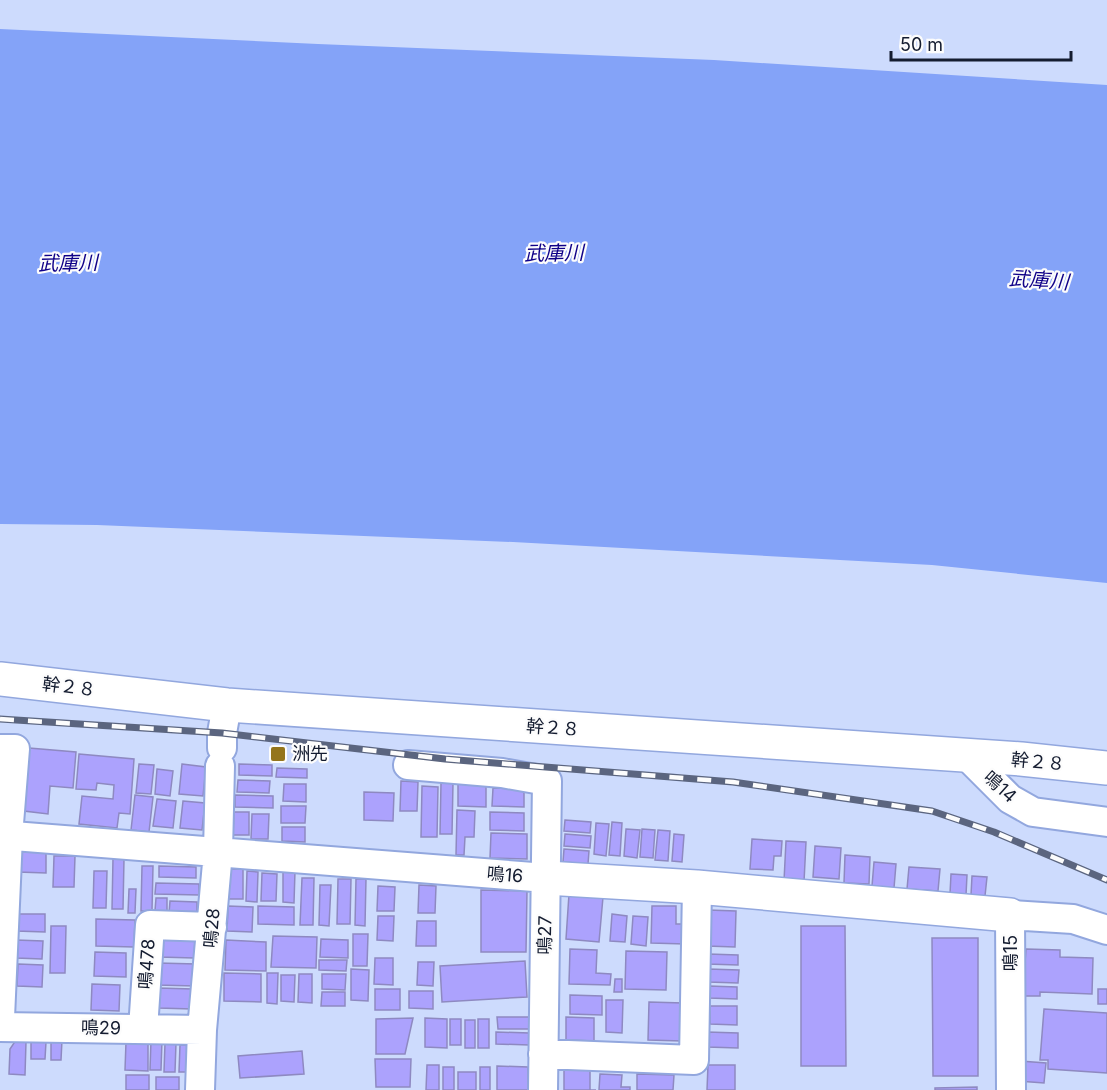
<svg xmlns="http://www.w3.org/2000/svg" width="1107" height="1090" viewBox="0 0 1107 1090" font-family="Inter,'Noto Sans JP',sans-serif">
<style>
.water{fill:#84a3f8}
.building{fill:#aca2fd;stroke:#8e89c1;stroke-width:1.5}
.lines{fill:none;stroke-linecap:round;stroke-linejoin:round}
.street-casing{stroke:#92a7de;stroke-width:32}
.secondary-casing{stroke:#92a7de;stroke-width:36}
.street{stroke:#fff;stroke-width:28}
.secondary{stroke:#fff;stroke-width:33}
.rail-casing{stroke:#5b657f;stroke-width:7}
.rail{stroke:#fcfcfc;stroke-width:4.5;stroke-dasharray:14;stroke-linecap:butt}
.poi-dot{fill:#94751c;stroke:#fcfcfc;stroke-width:2}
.labels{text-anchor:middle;stroke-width:4.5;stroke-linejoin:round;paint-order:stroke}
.street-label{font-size:18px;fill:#141c30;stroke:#fcfcfc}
.poi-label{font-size:18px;fill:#141c30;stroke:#fcfcfc;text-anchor:start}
.water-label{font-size:20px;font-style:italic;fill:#0f0188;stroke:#fcfcfc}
</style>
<rect width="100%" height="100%" fill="#cddbfd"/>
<path class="water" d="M0,29L318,44L714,60L1107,85V583L932,565L513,542L97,525L0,524Z"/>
<path class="building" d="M29,748L76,752L73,788L50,786L48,814L24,811Z
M79,754L134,759L130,814L119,813L117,828L79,824L82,796L113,799L114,785L97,783L96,790L76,789Z
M139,764L154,765L151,794L136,793Z
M182,764L206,767L203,796L179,794Z
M239,764L272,765V776L239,775Z
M277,768L307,769V778L276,777Z
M157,769L173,771L170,796L155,794Z
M238,780L270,781L269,793L237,792Z
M401,781L418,782L417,811H400Z
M441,783H453L452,834H440Z
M284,784H306V802L283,801Z
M458,784L486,785V807L458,806Z
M422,786L438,787L437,837H421Z
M493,788L524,789V807L492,806Z
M364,792L394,793L393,821L364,820Z
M135,795L153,797L149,832L131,830Z
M235,795L273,796V808L235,807Z
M157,799L176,801L173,828L153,826Z
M183,801L205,803L202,830L180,828Z
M281,806H306L305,823H281Z
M457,810L475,811L474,837H465L464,855H456Z
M234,812H249V835H233Z
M490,812L524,813V831L490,830Z
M252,814H269L268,839H251Z
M565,820L591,822L590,833L564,831Z
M612,822L622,823L620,856L609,855Z
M596,823L609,824L606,856L594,854Z
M282,827H305V842L282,841Z
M626,829L640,830L637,858L624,856Z
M642,829L655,830L653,858L640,857Z
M658,830L670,831L668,861L655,860Z
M491,833L527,834V859L490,858Z
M565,834L591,836L590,848L564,846Z
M674,834L684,835L682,862L672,861Z
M752,839L782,841L781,856H774L773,870L750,869Z
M786,841L806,842L804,882L784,881Z
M815,846L841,848L839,879L813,877Z
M564,849L589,851L588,864L563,862Z
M19,851L46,852V873L18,872Z
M845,855L870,857L869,884L844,883Z
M54,856H75L74,887H53Z
M113,858L124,859L123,909H112Z
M874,862L896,864L894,888L872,886Z
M142,866H153L152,911H141Z
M159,866L196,867V878L159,877Z
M909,867L940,869L938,891L907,889Z
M228,869H243V899H227Z
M94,871H107L106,908H93Z
M247,871L258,872L257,902L246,901Z
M283,871H295L294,903L283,902Z
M262,873L277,874L276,901H261Z
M951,874L967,875L966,895L950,894Z
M972,876L987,877L985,896L971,895Z
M302,878H314L313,925H300Z
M338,879H351L350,924H337Z
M356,879H366L365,926L355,925Z
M156,883L199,884V895L155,894Z
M320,885H331L329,926L319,925Z
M419,885L436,886L435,913H418Z
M378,886L395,887L394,911H377Z
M129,889H136L135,913H128Z
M481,890L527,891L526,952H481Z
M569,894L603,897L599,942L566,939Z
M156,898H167V911H155Z
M170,901L197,902V915L169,914Z
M228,906L253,907L252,932L227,931Z
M258,906L294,907V925L258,924Z
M652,906H676V924H686L685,944L651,943Z
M708,910L736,911L735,947L707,946Z
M17,914H45V932L16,931Z
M612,914L627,916L625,942L610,941Z
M378,916H394L393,941L377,940Z
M633,916L648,917L646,946L631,944Z
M96,919L135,920L134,947L96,946Z
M417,921H436V946H416Z
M51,926H66L65,973H50Z
M801,926H845L846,1066H801Z
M353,934H368L367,966H353Z
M273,936L317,937L316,968L271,967Z
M932,938H978V1076H933Z
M160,939L195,940L194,958L159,957Z
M321,939L348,940V958L320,957Z
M16,940L43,941L42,959L16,958Z
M226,940L266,942V971L225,970Z
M570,949L597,950L596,973L611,974L610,985L569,984Z
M1026,949L1060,950V957L1093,958L1092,994L1040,992V996H1022V963H1025Z
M626,951L667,952L666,990L625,989Z
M95,952L126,953V977L94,976Z
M708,954L738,955V965L707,964Z
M375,958H393V985L374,984Z
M319,960H347L346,971L319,970Z
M525,961L527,997L442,1002L440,966Z
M418,962H434L433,986L417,985Z
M158,963L196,964L195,986L157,985Z
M18,964L43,965L42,987L17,986Z
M351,969L369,970L368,1001L351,1000Z
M708,969L739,970L738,983L708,982Z
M224,973L261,974V1002L224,1001Z
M267,973H278L277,1004L267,1003Z
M299,974H312V1003L298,1002Z
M322,974H346L345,990L322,989Z
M281,975H295L294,1002L281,1001Z
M615,979H622V992H614Z
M92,984L120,985L119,1011L91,1010Z
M709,986L737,987V999L709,998Z
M158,988L193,989L192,1009L158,1008Z
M375,989H400V1010H375Z
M1098,989H1107V1004H1098Z
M409,991H433V1009L409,1008Z
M322,992H345V1006H321Z
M570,995L602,996V1015L570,1014Z
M606,1000H623L622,1033L606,1032Z
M649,1002L683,1003L682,1041L648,1040Z
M710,1006H737V1025L710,1024Z
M1044,1009L1107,1013V1073L1048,1069V1060H1040Z
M497,1017H529V1029H498Z
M566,1017L594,1018V1041L566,1040Z
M413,1018L405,1054H376V1019Z
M425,1018L447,1019V1048L425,1047Z
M450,1019H461V1045H450Z
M478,1019H489V1048H478Z
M465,1020H475V1048H465Z
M496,1032L529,1033V1045L496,1044Z
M707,1032L738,1033V1048L707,1047Z
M16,1040L26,1042L25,1075L9,1074L10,1049Z
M51,1040H62L61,1060H51Z
M151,1040H162L161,1070H150Z
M31,1042H46L45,1059H31Z
M126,1042H148V1071L125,1070Z
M165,1043H176L175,1072H164Z
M180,1045H192L191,1072H179Z
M302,1051L304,1074L240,1078L238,1056Z
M375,1059H411L410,1087H376Z
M1020,1061L1046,1063L1044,1083L1018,1081Z
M427,1065H439V1090H426Z
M708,1065H735V1090H707Z
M497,1066L528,1067V1090H497Z
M443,1067H454V1090H443Z
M480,1067H490V1090H480Z
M564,1067L590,1068V1090H596H564Z
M458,1072H476V1090H458Z
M600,1074L622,1075L621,1087H630V1090H599Z
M637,1074L674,1075L673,1090H637Z
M126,1075H149V1090H126Z
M156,1077H179V1090H156Z
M977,1087V1090H935V1088Z"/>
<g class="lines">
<defs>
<path id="street" d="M222,748V733L227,705
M0,749H15L8,836L0,1018
M967,756L1010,799L1033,812L1107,822
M408,765L502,773L547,781L543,1090
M0,835L546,878
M0,1027L202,1030
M143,1029L150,925L212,927
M543,1054L694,1060L697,887
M200,1090L202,1030L218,852L220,766
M1011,1090L1010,915L1073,919L1107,930"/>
<path id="secondary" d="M0,679L227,705L1021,759L1107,768
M546,878L697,887L1010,915"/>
</defs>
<use href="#street" class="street-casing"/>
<use href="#secondary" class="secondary-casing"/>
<use href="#street" class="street"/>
<use href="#secondary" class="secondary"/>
<defs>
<path id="rail" d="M0,719L222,733L445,759L733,782L932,811L994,832L1107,880"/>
</defs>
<use href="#rail" class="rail-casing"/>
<use href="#rail" class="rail"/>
</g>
<rect class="poi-dot" x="270" y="746" width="16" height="16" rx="3"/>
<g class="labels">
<g class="street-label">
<text transform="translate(69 687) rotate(7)" y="6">幹２８</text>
<text transform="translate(553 728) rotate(4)" y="6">幹２８</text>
<text transform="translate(1038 762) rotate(5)" y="6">幹２８</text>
<text transform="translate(1000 787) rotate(42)" y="6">鳴14</text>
<text transform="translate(505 875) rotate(5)" y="6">鳴16</text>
<text transform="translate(212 928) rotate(-85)" y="6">鳴28</text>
<text transform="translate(545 935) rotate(-89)" y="6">鳴27</text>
<text transform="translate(1011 953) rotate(-90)" y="6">鳴15</text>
<text transform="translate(147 964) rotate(-86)" y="6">鳴478</text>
<text transform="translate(101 1028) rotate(1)" y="6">鳴29</text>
</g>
<g class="poi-label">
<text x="292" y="760">洲先</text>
</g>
<g class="water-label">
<text transform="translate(554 253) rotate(-1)" y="7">武庫川</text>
<text transform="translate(68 263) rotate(-1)" y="7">武庫川</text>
<text transform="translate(1039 280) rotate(4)" y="7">武庫川</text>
</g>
</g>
<path d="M891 51v9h180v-9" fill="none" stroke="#141c30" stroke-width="3"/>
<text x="900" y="51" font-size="18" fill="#141c30" stroke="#fcfcfc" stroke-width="4.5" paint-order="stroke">50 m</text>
</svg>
